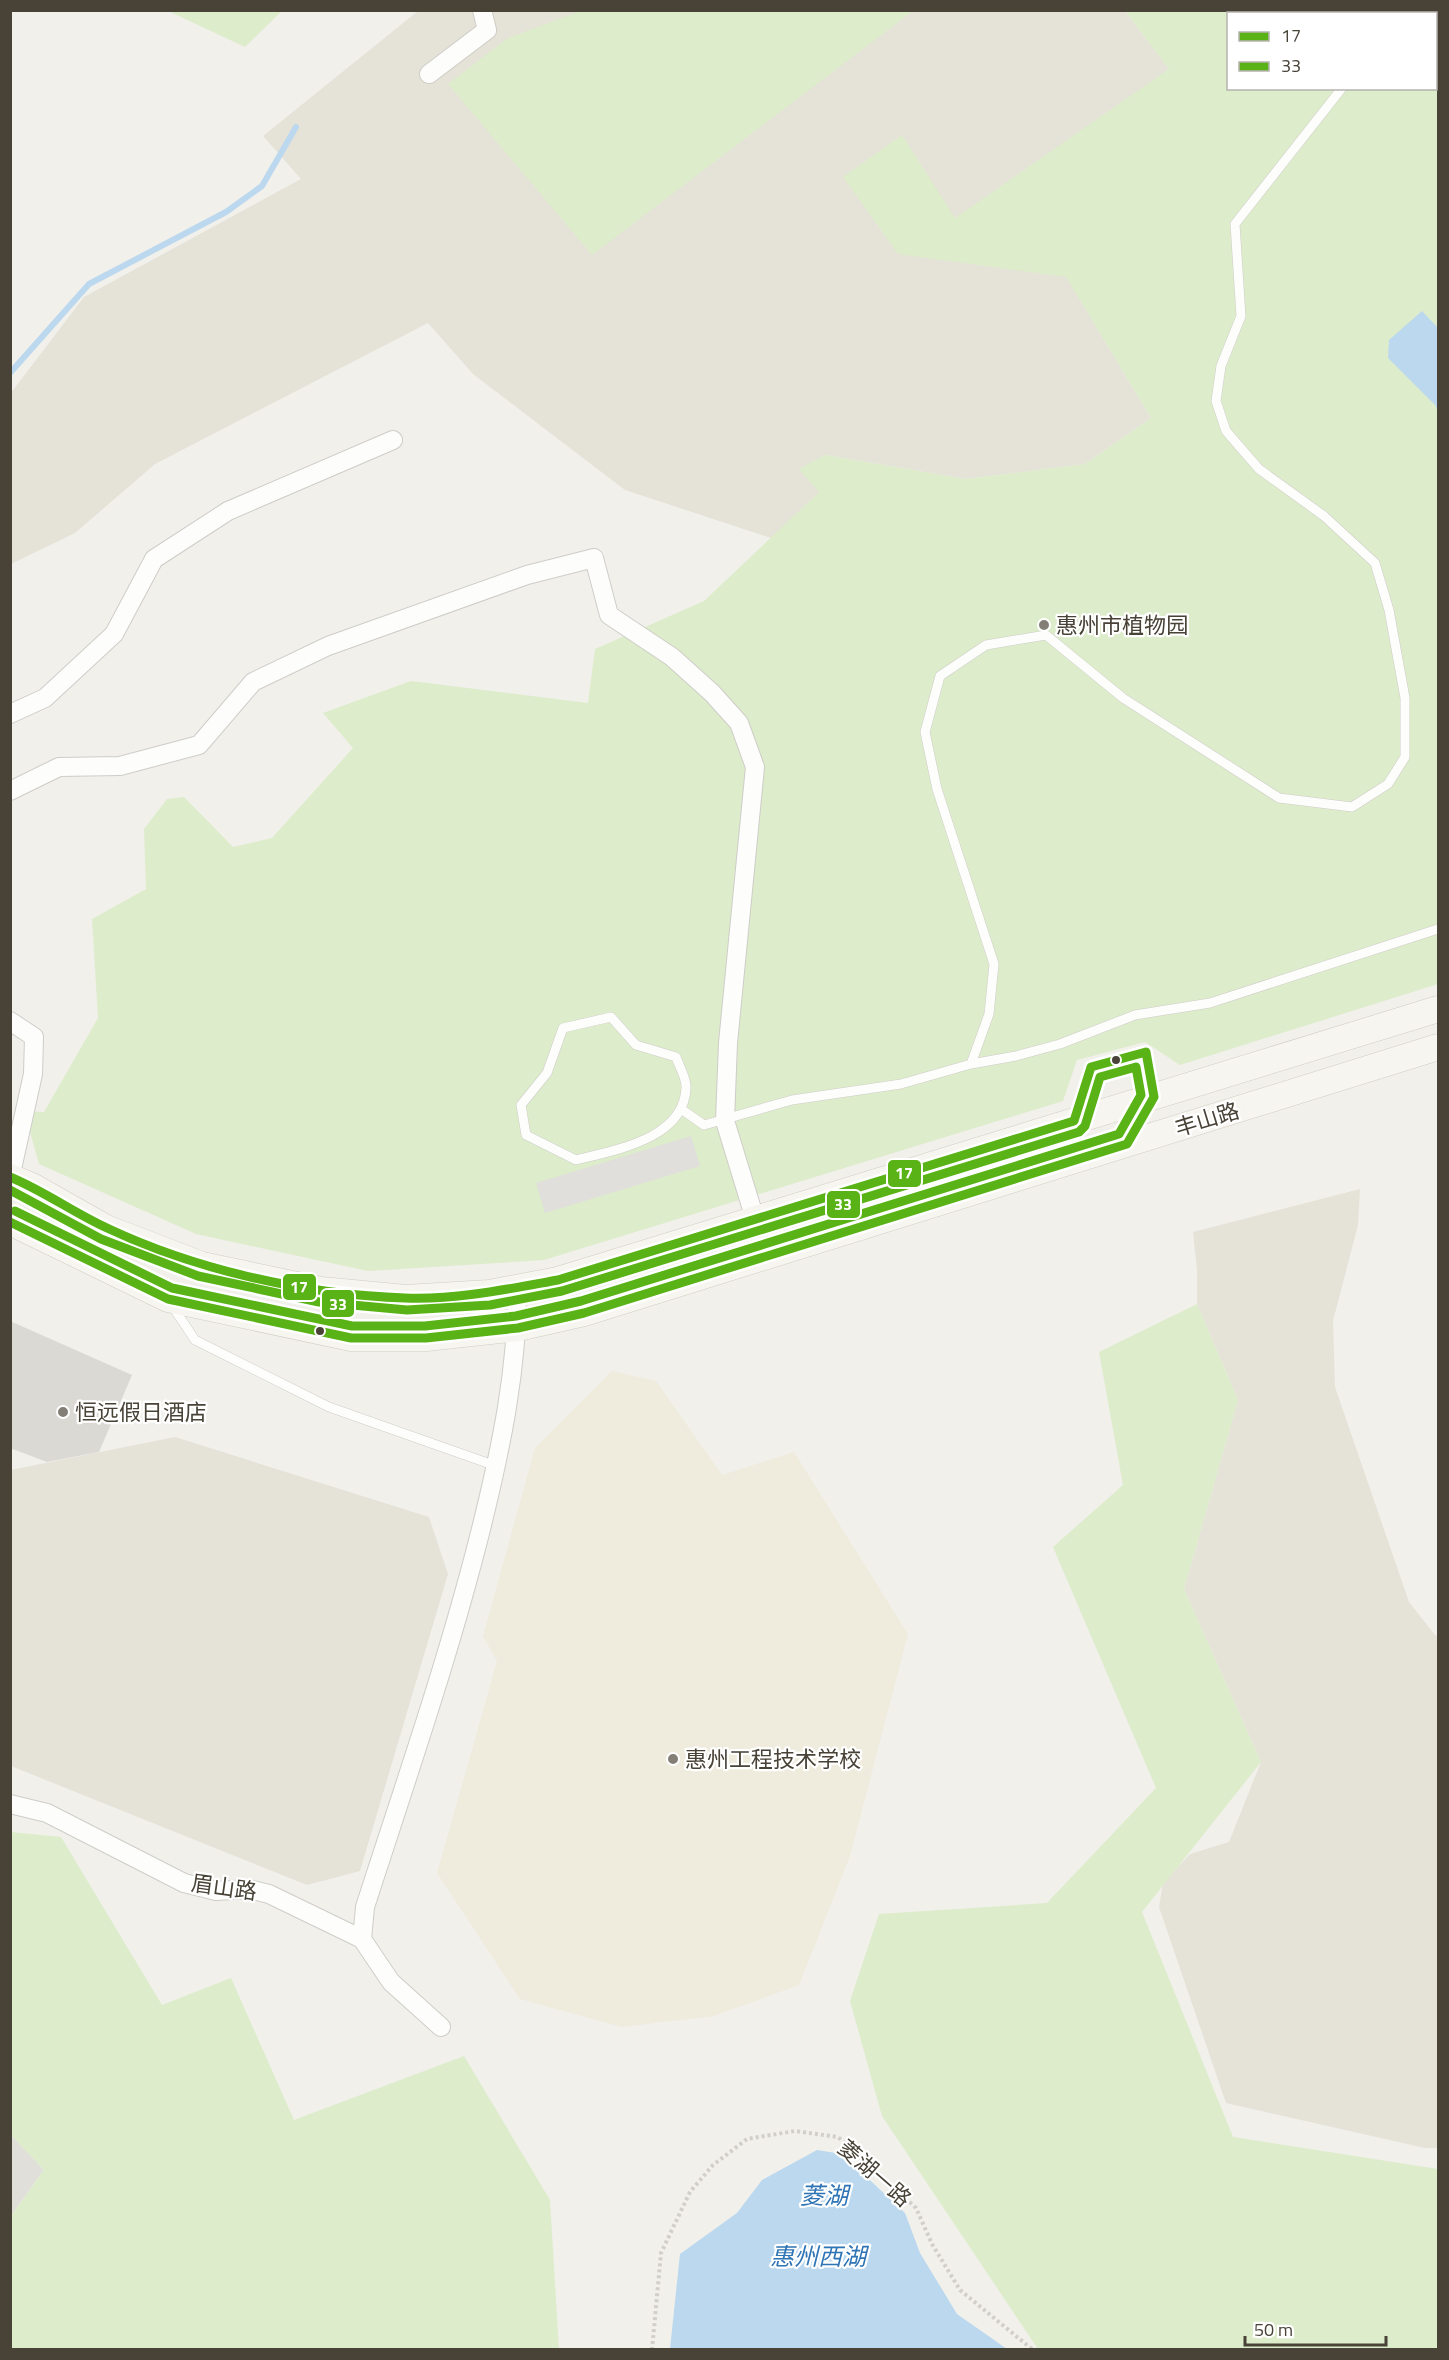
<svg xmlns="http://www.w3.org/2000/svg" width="1449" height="2360" viewBox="0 0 1449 2360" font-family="'Titillium Web','Noto Sans SC',sans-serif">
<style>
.residential{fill:#e5e2d8}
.industrial{fill:#e1dfd9}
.education{fill:#efebdd}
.green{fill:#ddeccb;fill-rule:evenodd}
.parking{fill:#e0dfdb}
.water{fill:#bbd8ef}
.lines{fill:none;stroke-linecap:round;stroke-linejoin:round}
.stream{stroke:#bbd8ef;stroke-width:6}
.building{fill:#dbd9d3}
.service-casing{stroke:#cfcdc8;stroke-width:10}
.minor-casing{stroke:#cfcdc8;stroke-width:20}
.secondary-casing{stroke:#d0cdc2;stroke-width:27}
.path{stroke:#d2cfcb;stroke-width:4;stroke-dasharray:3 3;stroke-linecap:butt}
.service{stroke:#fdfdfc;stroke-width:9}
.minor{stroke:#fdfdfc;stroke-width:18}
.secondary{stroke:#f7f5ef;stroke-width:26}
.bus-1-casing{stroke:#fff;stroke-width:14}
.bus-2-casing{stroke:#fff;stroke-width:14}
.bus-1{stroke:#5ab316;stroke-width:9}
.bus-2{stroke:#5ab316;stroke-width:9}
.poi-dot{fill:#837f76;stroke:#fff;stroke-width:2}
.bus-dot{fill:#484237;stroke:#fff;stroke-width:2}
.labels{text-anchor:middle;stroke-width:4.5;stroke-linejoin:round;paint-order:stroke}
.poi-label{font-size:22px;fill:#484237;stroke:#fff;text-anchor:start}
.street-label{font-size:22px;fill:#484237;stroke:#fff}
.water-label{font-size:24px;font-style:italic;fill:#2f74b4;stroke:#fff}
.line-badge{stroke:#fff;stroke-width:2}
.badge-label{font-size:16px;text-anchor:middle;font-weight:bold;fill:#fff}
</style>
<rect width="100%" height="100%" fill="#f1f0eb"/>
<path class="residential" d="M418,11H1125L1169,69L1018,196L1151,418L1085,464L966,479L825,455L820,492L771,538L625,490L473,374L428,323L155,464L75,533L11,564L10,394L84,297L301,179L263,136Z
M1360,1189L1358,1225L1333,1321L1335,1387L1409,1602L1435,1635L1438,1636V2148H1425L1226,2103L1159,1907L1163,1883L1190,1854L1229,1842L1261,1762L1184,1589L1238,1400L1197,1304V1270L1193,1232Z
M175,1437L429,1517L448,1574L360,1871L307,1885L11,1766V1470Z"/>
<path class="industrial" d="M11,2135L44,2170L11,2216Z"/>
<path class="education" d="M612,1371L656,1381L722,1475L794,1452L908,1634L850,1856L799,1985L714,2016L622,2027L520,1999L437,1873L497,1661L483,1636L535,1448Z"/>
<path class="green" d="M168,11H282L245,47Z
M913,11L592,255L448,84L508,38L581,11Z
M1125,11H1438V984L1180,1065L1145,1042L1077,1060L1063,1101L544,1260L368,1271L196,1234L39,1164L24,1111L44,1112L98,1018L92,919L146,889L144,829L167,799L184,797L233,847L272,838L353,748L323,713L411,681L588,703L595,649L704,601L819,492L799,469L825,455L966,479L1085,464L1151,418L1066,277L898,254L843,177L902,135L955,218L1169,69ZM1228,14H1436V88H1228Z
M1197,1304L1238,1400L1184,1589L1261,1762L1142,1912L1233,2137L1438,2169V2349H1038L882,2116L850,2001L879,1914L1047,1903L1156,1788L1053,1547L1123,1485L1099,1352Z
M11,1832L61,1837L162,2005L231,1978L294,2120L464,2056L550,2200L559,2349H11V2216L44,2170L11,2135Z"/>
<path class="parking" d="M691,1136L700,1166L545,1213L536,1183Z"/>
<path class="water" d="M1422,311L1438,328V414L1436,406L1388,358L1389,340Z
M817,2150L842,2154L905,2213L920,2253L957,2314L1007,2349H670L680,2254L737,2213L762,2180Z"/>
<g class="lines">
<path class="stream" d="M10,373L89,284L226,212L262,186L296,127"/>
</g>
<path class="building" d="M10,1321L132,1375L99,1452L47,1462L10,1448Z"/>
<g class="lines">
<defs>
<path id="service" d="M1416,14L1419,10
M611,1017L636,1045L676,1057C679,1066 687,1079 686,1088C684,1139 615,1150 576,1160L526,1135L521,1105L547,1073L563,1028Z
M971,1064L989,1014L994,964L937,789L925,732L940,676L986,645L1046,635L1123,698L1279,798L1352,807L1388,784L1405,757V698L1389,610L1375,563L1324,516L1259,469L1226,431L1216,401L1221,366L1241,316L1235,224L1342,88
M681,1109L704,1125L792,1100L901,1084L971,1064L1016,1056L1060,1044L1135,1015L1210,1003L1438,929
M1074,1118L1091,1067L1146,1052L1154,1094
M171,1304L195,1340L329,1407L496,1466"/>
<path id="minor" d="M429,74L487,30L482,10
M10,714L45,698L114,634L154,559L228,511L393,440
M10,791L59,767L120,766L199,745L253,682L328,646L527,575L594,558L609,615L672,657L712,693L739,723L755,767L728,1043L725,1121L755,1219
M10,1021L34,1037L33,1074L10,1178
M10,1804L47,1813L184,1883L216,1891L249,1889L269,1894L362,1939L391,1982L441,2027
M362,1939L365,1907C406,1780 450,1654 482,1525C501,1448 518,1367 517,1287"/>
<path id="secondary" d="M10,1177L32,1186L106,1228L202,1265L321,1290L406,1298L489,1293L558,1280L1438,1009
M10,1222L168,1299L351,1338H426L518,1328L584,1313L1438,1047"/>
</defs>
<use href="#service" class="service-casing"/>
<use href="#minor" class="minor-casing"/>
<use href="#secondary" class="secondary-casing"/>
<path class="path" d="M652,2350L661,2253L690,2192L713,2165L747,2139L795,2131L838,2137L916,2208L932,2244L960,2290L1033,2350"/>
<use href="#service" class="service"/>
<use href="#minor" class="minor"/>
<use href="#secondary" class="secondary"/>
<defs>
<path id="bus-1" d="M10,1177C44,1191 74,1213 107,1228C196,1270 307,1295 405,1298C456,1300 508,1289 558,1280L1074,1121L1091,1067L1146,1052L1154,1097L1127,1144L584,1313L518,1328L426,1338H351L168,1299L10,1222"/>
<path id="bus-2" d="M10,1190L101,1239L198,1276L319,1302L407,1310L490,1305L562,1291L1079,1132L1085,1126L1100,1077L1136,1067L1141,1095L1119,1134L581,1301L516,1316L425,1326H352L172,1288L15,1211"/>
</defs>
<use href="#bus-1" class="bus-1-casing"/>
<use href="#bus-2" class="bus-2-casing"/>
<use href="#bus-1" class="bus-1"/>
<use href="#bus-2" class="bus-2"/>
</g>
<g class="poi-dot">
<circle cx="1044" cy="625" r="6"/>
<circle cx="63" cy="1412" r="6"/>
<circle cx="673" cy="1759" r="6"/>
</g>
<g class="bus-dot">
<circle cx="1116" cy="1060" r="5"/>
<circle cx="320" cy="1331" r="5"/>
</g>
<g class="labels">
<g class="poi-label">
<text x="1056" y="633">惠州市植物园</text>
<text x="75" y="1420">恒远假日酒店</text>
<text x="685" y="1767">惠州工程技术学校</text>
</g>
<g class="street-label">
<text transform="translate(1207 1119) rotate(-17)" y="8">丰山路</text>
<text transform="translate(224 1887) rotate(8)" y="8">眉山路</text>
<text transform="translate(875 2173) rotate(41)" y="8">菱湖一路</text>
</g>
<g class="water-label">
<text x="824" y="2204">菱湖</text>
<text x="818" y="2265">惠州西湖</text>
</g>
</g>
<g class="line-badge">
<rect x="887" y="1159" width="35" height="29" rx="6" fill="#5ab316"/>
<rect x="826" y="1190" width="35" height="29" rx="6" fill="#5ab316"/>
<rect x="282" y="1273" width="35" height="28" rx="6" fill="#5ab316"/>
<rect x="321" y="1289" width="34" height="29" rx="6" fill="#5ab316"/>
</g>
<g class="badge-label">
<text x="904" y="1179">17</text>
<text x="843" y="1210">33</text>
<text x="299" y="1293">17</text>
<text x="338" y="1310">33</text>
</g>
<rect width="1449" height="2360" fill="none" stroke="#484237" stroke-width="24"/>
<rect x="1227" y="12" width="210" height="78" fill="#ffffff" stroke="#b6b3af" stroke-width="1.5"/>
<rect x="1239" y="32" width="30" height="9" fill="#5ab316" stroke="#b6b3af" stroke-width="1.5"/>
<text x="1281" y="42" font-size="18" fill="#484237">17</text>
<rect x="1239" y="62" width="30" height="9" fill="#5ab316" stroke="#b6b3af" stroke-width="1.5"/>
<text x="1281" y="72" font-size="18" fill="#484237">33</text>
<path d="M1245 2336v9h141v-9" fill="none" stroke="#484237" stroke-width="3"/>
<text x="1254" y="2336" font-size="18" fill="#484237" stroke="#ffffff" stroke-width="4.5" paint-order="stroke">50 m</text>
</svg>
